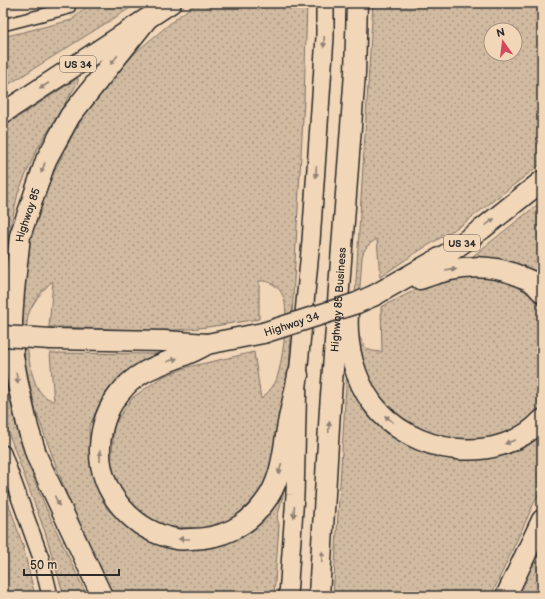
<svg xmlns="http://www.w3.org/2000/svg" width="545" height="599" viewBox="0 0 545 599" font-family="'Balsamiq Sans',sans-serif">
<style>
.built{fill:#e0c8ac}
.grass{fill:url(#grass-dots);stroke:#7e7266;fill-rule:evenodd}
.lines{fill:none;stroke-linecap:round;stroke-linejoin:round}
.street-casing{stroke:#2b2b2b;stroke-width:14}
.secondary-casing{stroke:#2b2b2b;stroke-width:18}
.primary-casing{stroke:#2b2b2b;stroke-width:20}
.highway-casing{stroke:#2b2b2b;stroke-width:23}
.street{stroke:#f1d6b8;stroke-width:11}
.secondary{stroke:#f1d6b8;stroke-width:15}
.primary{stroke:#f1d6b8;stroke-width:17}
.highway{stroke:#f1d6b8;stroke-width:20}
.highway-bridge-casing{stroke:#2b2b2b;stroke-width:23;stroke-linecap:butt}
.highway-bridge{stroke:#f1d6b8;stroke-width:20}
.oneway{fill:#8e8072}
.labels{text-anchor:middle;stroke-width:3;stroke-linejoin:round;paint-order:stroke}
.shield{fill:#f1d6b8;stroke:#665e55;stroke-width:1}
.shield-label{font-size:10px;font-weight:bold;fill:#2b2b2b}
.street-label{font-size:11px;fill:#2b2b2b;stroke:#f1d6b8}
</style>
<defs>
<pattern id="grass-dots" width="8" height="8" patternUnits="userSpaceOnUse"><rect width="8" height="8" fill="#d0baa0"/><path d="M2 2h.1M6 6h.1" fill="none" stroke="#a99783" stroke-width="1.8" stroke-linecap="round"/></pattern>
</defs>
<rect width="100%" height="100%" fill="#f1d6b8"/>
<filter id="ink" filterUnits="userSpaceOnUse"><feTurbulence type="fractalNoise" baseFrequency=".025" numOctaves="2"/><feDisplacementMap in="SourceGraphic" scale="8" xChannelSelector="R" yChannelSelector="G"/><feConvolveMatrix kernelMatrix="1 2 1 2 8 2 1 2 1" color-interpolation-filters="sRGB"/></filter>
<g filter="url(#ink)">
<path class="built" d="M3,3H37L3,12Z
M67,3H92L72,20Z"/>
<path class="grass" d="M91,3H138L3,88V37L72,20Z
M197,3H307L304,100L288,389L270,477L257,496L230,521L199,528L170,527L148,518L127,504L111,467L114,425L132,398L162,377L188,367L254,352L261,399C266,395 271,389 275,383C282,369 290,309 283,296C279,286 269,280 259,281V319C231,323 203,329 174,330C132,332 91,327 49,327L53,281C44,288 31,304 28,316C24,334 29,379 41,393C44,397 50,399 54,402L50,353L161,354L119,377L103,396L89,427L90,464L107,509L133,531L154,542L214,545L280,487L285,488L277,518L279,525L274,596H113L76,519L36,412L25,362L23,324L24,283L29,238L44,192L71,138L92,101L136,52L179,16Z
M373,3H542V163L463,224L414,254L380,277L377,239C369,244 364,248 362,257L357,329L360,338L367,349L372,351L382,352L381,307L428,284L471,272L514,283L532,297L542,309V405L519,429L489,442L450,443L416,433L379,404L359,360L353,329ZM491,30H515V54H491Z
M78,78V82L36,151L18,193L6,247L3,280V127Z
M542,201V281L482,258L473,256Z
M3,361C6,380 9,399 14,418C30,480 60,538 87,596H64L45,532L3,418Z
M347,370L357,399L368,413L446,455L542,430V486L491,596H333Z
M3,494L7,499L23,546L35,596H3Z
M542,543V596H517L539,551Z"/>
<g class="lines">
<defs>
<path id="street" d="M3,25L69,8"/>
<path id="secondary" d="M3,453L41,558L50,596"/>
<path id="primary" d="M288,596L295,495L298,375L311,241L325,37V3"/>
<g id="highway">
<path d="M3,113L171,3"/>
<path d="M420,279C451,267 485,262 517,275C521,277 527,279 531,281C535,284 539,289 542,292"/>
<path d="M375,295L447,254L482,229L542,181"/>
<path d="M348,314C346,344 354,379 373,404C410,454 497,468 542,420"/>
<path d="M51,339L164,341L207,344L263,333"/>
<path d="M207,344C177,363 142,363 119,394C106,410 101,427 100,447C98,492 133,531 176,539C181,540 186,539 191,539C220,539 247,527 264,503C281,482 283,454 287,429C290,411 295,393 298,375"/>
<path id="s1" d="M102,596L37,457L28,428L18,384L13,356L12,321L14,291L20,236L46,160L70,116L147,19"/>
<path id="s2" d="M319,596L330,409L355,73L357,3"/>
<path d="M506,596L542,520"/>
</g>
</defs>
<use href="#street" class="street-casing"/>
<use href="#secondary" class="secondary-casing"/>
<use href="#primary" class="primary-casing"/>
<use href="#highway" class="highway-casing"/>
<use href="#street" class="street"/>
<use href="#secondary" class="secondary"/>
<use href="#primary" class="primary"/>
<use href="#highway" class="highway"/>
<defs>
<g id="highway-bridge">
<path id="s3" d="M263,333L357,303L375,295"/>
<path d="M3,336L51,339"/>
</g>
</defs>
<use href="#highway-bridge" class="highway-bridge-casing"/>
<use href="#highway-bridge" class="highway-bridge"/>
</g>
<defs><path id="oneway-solid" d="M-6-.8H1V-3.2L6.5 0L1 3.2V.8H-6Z"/></defs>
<g class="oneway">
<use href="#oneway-solid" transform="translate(324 42) rotate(93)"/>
<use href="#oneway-solid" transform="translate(114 60) rotate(129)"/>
<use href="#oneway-solid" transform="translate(44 86) rotate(147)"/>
<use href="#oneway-solid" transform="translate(43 168) rotate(110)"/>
<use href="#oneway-solid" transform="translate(316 172) rotate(94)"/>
<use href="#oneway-solid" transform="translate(490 222) rotate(-38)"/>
<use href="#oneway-solid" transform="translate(451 270) rotate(-9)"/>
<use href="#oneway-solid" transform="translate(172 360) rotate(-19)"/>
<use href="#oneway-solid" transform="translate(17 378) rotate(82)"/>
<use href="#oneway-solid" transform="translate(389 419) rotate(-141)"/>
<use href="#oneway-solid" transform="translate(329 427) rotate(-87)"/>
<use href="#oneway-solid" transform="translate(510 442) rotate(159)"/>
<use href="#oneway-solid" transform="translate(100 456) rotate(-91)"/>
<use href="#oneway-solid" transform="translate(280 469) rotate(106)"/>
<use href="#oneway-solid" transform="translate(57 501) rotate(65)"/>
<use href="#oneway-solid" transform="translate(294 512) rotate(94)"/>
<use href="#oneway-solid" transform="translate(184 539) rotate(180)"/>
<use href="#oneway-solid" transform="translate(322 557) rotate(-87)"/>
</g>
</g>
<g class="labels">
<g class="shield">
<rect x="60" y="56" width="36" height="16" rx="3"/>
<rect x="444" y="235" width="36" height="16" rx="3"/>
</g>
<g class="shield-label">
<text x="78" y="68">US 34</text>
<text x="462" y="247">US 34</text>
</g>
<g class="street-label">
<text dy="4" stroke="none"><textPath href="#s1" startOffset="400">Highway 85</textPath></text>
<text dy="4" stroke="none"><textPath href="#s2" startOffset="297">Highway 85 Business</textPath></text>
<text dy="4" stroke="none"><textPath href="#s3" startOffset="30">Highway 34</textPath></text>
</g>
</g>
<rect width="545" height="599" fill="none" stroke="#f1d6b8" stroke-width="16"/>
<rect x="8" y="8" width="529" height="583" fill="none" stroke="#2b2b2b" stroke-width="1.5" filter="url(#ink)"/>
<g transform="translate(503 42) rotate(346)"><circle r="19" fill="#f1d6b8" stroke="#a29280"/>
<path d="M0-3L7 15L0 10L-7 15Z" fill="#d1495b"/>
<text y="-6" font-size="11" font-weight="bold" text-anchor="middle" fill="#2b2b2b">N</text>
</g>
<path d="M24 569v6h95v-6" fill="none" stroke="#2b2b2b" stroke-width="2"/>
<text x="30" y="569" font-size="12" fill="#2b2b2b" stroke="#f1d6b8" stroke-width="3" paint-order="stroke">50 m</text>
</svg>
